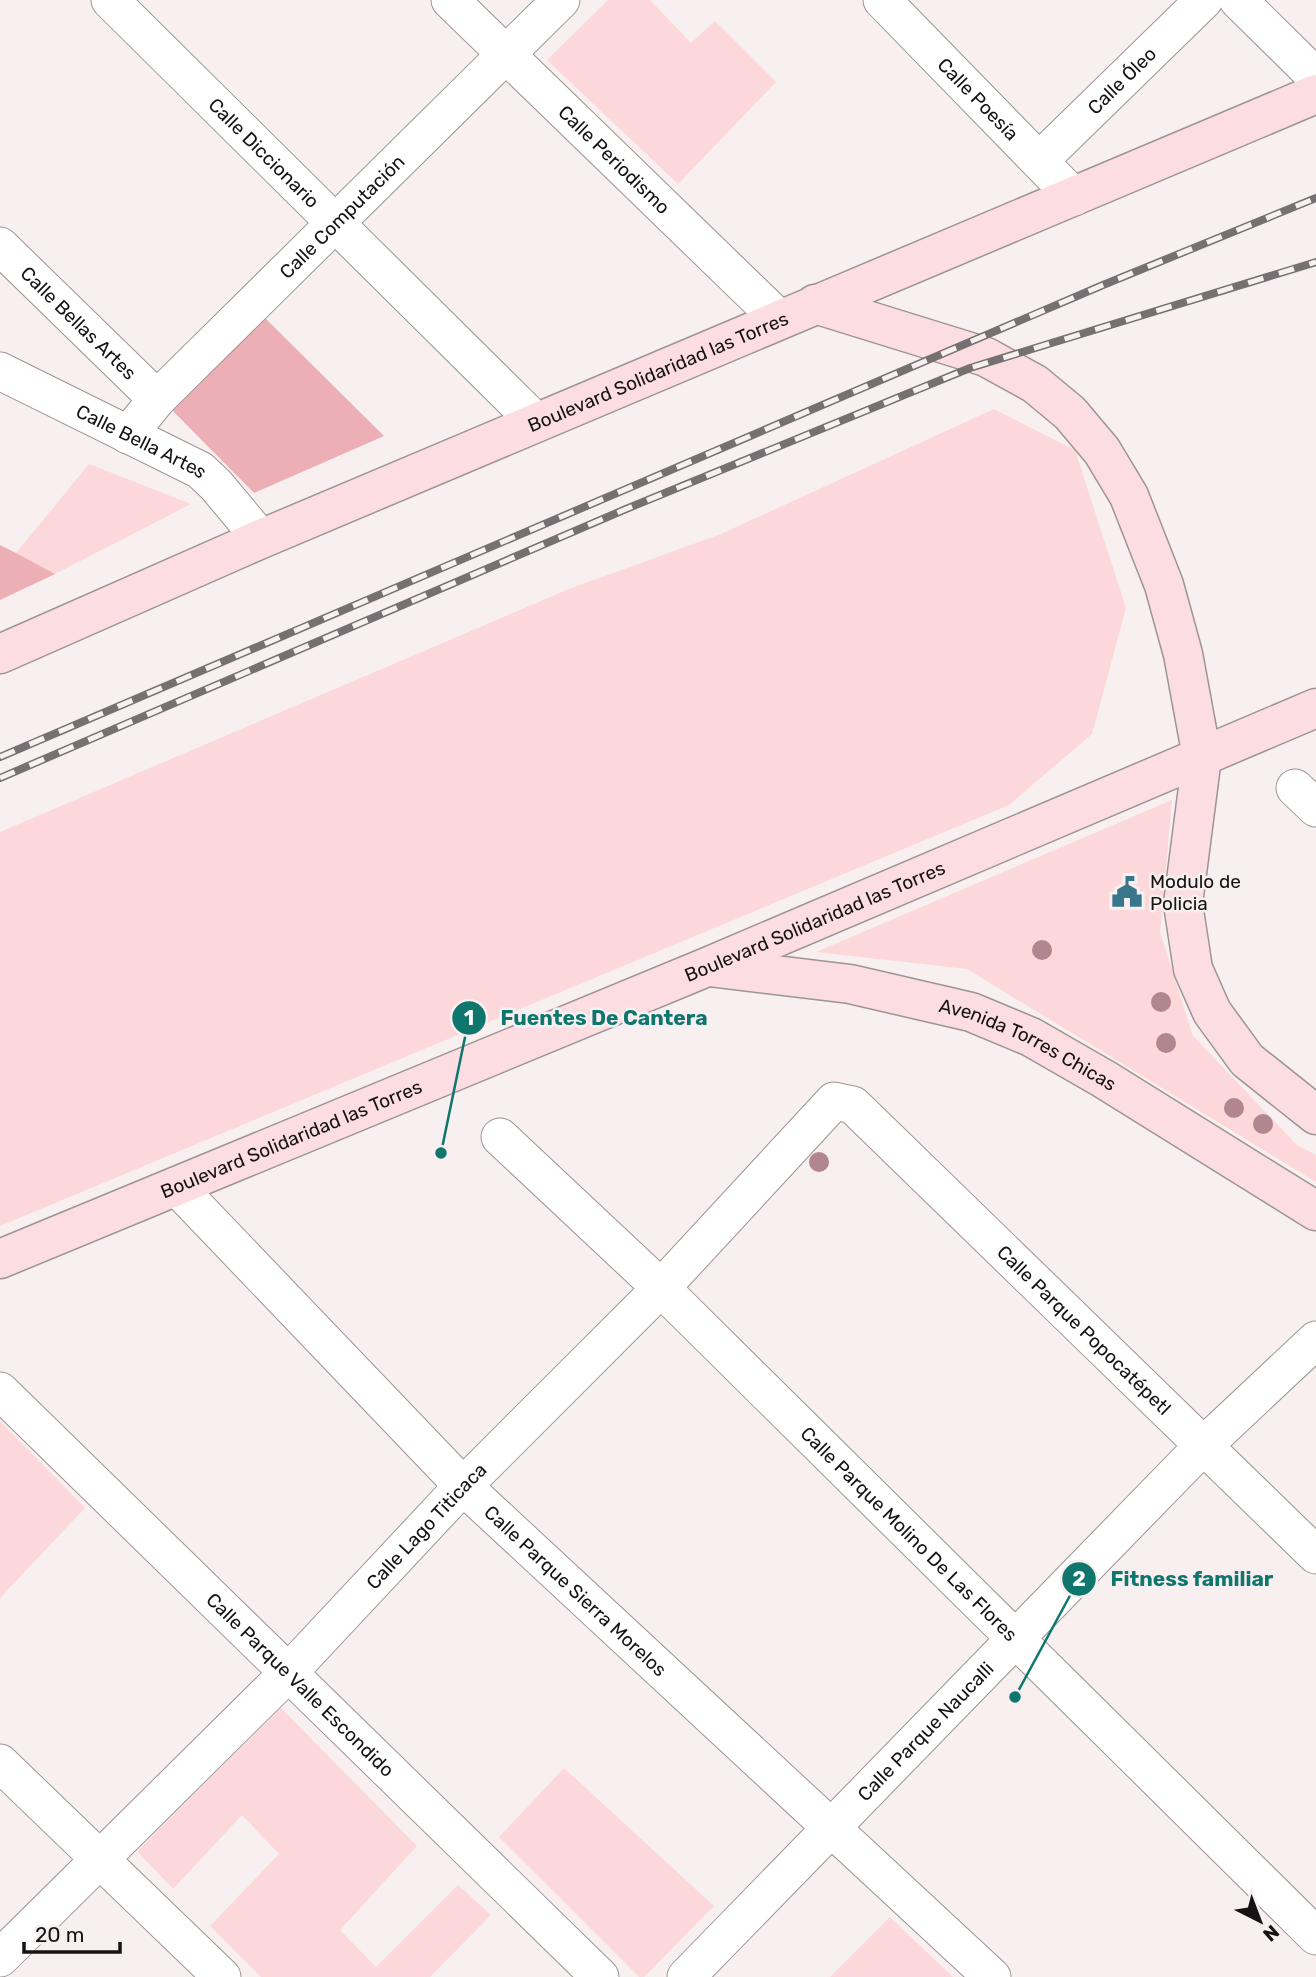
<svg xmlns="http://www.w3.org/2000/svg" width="1316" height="1977" viewBox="0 0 1316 1977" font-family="Rubik,sans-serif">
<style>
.green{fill:#fcd8db}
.building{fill:#ecafb5}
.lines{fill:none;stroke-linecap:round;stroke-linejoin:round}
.street-casing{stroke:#9c9495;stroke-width:39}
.secondary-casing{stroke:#9c9495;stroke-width:41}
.street{stroke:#fff;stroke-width:37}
.secondary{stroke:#fcdde1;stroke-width:38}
.rail-casing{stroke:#757071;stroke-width:8}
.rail{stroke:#f8eff0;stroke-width:5;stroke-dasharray:16;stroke-linecap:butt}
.tree{fill:#b2868e}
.labels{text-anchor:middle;stroke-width:5;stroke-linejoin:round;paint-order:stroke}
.street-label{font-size:19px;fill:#151313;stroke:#f8eff0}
.poi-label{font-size:19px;fill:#151313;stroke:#f8eff0;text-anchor:start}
.leader{fill:none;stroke:#0f766e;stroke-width:2.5}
.callout-dot{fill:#0f766e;stroke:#f8eff0;stroke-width:2.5}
.mark-label{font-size:21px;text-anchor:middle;font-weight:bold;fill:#fff}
.callout-label{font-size:21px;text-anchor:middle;font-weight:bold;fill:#0f766e;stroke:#f8eff0;stroke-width:5;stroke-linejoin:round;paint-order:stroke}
</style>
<rect width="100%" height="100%" fill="#f8eff0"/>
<path class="green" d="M608,0H650L691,43L715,21L776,82L678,184L547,60Z
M994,409L1075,450L1126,608L1092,734L1009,805L0,1226V832L569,589L721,534Z
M89,464L191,504L55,574L16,553Z
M1172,800L1160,932L1193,1036L1297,1145L1316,1155V1182L967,969L816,952Z
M0,1421L85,1508L0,1598Z
M281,1708L417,1846L340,1930L376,1967L458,1885L491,1915L430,1977H261L210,1926L279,1854L242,1815L173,1889L137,1851Z
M564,1768L714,1906L644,1977H639L499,1837Z
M890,1917L953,1977H830Z"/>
<path class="building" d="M265,318L384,436L254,493L171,409Z
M0,545L16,553L55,574L0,600Z"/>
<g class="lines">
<defs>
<g id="street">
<path id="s1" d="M110,0L537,423"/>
<path id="s2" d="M450,0L779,319"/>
<path id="s3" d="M882,0L1074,197"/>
<path d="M1238,0L1316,77"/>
<path id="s4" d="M1040,160L1204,0"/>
<path id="s5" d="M0,246L157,399"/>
<path id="s6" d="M0,371L200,470L216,485L261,539"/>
<path id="s7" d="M128,435L157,399L561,0"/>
<path d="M1295,788L1316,808"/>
<path id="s8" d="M500,1137L661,1288L1316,1936"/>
<path id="s9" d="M176,1186L463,1486L992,1977"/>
<path id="s10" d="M0,1391L600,1977"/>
<path d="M0,1763L222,1977"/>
<path id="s11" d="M0,1958L287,1674L463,1486L661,1288L834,1101L853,1105L1316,1555"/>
<path id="s12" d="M686,1977L1202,1447L1316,1340"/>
</g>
<g id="secondary">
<path d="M815,304L986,357L1035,384L1070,413L1102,451L1129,496L1164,585L1183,654L1202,757L1183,904L1193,969L1212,1012L1247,1060L1316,1115"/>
<path id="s13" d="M0,654L261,539L1316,94"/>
<path id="s14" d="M709,967L850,984L971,1012L1031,1037L1104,1079L1316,1211"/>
<path id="s15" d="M0,1259L707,967L1316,708"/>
</g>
</defs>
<use href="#street" class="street-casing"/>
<use href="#secondary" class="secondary-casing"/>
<use href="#street" class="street"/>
<use href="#secondary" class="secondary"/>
<defs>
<path id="rail" d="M0,757L1103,285L1316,198
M0,778L626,509L970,368L1316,262"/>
</defs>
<use href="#rail" class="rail-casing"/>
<use href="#rail" class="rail"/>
</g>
<g class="tree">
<circle cx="1042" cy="950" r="10"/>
<circle cx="1161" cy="1002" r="10"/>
<circle cx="1166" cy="1043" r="10"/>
<circle cx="1234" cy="1108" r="10"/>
<circle cx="1263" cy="1124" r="10"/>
<circle cx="819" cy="1162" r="10"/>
</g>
<defs>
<symbol id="civic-bare" viewBox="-9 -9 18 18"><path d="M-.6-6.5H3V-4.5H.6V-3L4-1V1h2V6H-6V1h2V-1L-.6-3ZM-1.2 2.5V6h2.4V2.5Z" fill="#39768c" stroke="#f8eff0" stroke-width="2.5" paint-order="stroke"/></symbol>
</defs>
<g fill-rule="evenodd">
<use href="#civic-bare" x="1105" y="870" width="44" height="44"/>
</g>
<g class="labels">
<g class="street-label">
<text dy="7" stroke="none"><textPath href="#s4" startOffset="114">Calle Óleo</textPath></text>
<text dy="7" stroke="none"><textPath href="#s3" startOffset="138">Calle Poesía</textPath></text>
<text dy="7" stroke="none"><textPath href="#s1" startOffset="217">Calle Diccionario</textPath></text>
<text dy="7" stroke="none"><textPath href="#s2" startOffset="229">Calle Periodismo</textPath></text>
<text dy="7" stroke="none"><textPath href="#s7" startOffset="306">Calle Computación</textPath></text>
<text dy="7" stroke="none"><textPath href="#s5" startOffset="110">Calle Bellas Artes</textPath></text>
<text dy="7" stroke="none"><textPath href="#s13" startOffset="716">Boulevard Solidaridad las Torres</textPath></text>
<text dy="7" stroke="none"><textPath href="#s6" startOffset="158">Calle Bella Artes</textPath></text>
<text dy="7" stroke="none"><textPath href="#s15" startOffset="882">Boulevard Solidaridad las Torres</textPath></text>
<text dy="7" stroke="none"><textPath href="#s14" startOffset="331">Avenida Torres Chicas</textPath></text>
<text dy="7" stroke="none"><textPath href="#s15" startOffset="315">Boulevard Solidaridad las Torres</textPath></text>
<text dy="7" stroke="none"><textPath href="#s11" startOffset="1538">Calle Parque Popocatépetl</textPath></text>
<text dy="7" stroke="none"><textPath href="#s11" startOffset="607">Calle Lago Titicaca</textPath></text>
<text dy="7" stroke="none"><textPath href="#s8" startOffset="570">Calle Parque Molino De Las Flores</textPath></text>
<text dy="7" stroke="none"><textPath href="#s9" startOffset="569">Calle Parque Sierra Morelos</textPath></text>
<text dy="7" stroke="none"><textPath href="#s10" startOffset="420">Calle Parque Valle Escondido</textPath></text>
<text dy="7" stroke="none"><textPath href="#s12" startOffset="343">Calle Parque Naucalli</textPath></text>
</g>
<g class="poi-label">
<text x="1150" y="888">Modulo de<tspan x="1150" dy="22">Policia</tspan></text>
</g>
</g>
<path class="leader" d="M441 1153L469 1018M1015 1697L1079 1579"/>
<g class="callout-dot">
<circle cx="441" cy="1153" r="7"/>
<circle cx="1015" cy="1697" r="7"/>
<circle cx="469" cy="1018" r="18"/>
<circle cx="1079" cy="1579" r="18"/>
</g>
<g class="mark-label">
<text x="469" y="1025">1</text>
<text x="1079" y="1586">2</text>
</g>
<g class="callout-label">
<text x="604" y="1025">Fuentes De Cantera</text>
<text x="1192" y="1586">Fitness familiar</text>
</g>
<g transform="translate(1260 1921) rotate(138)" stroke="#f8eff0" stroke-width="5" paint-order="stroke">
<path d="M0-5L12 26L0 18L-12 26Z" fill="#151313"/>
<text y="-10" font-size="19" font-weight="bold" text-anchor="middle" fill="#151313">N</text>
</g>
<path d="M24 1942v10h96v-10" fill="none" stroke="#151313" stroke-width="3.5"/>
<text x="35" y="1942" font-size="21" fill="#151313" stroke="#f8eff0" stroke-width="5" paint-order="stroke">20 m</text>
</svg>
